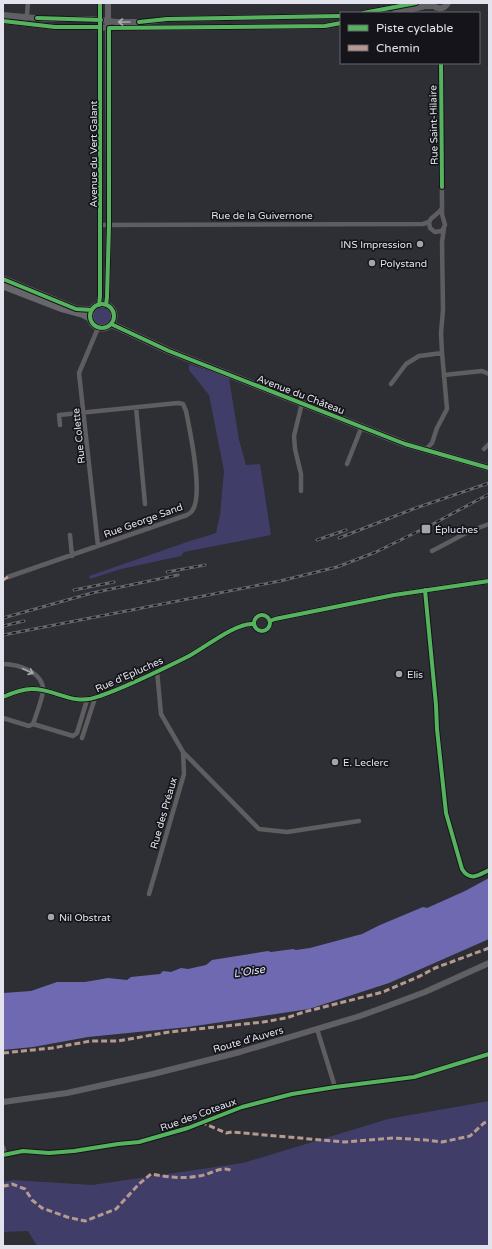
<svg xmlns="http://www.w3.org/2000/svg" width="492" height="1249" viewBox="0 0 492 1249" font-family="'Varela Round',sans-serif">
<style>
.green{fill:#403d68}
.water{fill:#6f69b1}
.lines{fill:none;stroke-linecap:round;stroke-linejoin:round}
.street{stroke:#5e5e61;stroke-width:4.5}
.secondary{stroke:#606064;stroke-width:6}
.primary{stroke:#67676b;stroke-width:7}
.rail-casing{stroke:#66666b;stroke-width:3}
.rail{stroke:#14141a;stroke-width:1.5;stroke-dasharray:4.5;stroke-linecap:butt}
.quiet{stroke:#b69a8f;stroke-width:3;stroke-dasharray:6 3;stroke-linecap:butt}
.cycleway-casing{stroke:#14141a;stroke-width:6}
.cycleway{stroke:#56b35d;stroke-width:4}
.oneway{stroke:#a8a8af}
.oneway2{stroke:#a7a7ad}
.poi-dot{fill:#a3a4ac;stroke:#14141a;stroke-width:1.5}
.labels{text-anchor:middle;stroke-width:3.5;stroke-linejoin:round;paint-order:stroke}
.street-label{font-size:10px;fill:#e2e3ec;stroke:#14141a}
.poi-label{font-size:10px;fill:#e2e3ec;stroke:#14141a;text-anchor:start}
.water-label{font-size:11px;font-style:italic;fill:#e1e1f7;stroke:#14141a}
</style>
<rect width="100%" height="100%" fill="#2e2e35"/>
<path class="green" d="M93 317a9 9 0 1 1 18 0a9 9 0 1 1-18 0Z
M189,364L229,378L239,440L246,465L260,464L271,535L184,552L181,556L121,569L90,579L89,576L187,542L216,533L220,515L224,471L209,395L189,370Z
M489,1101V1246H37L28,1231L3,1232V1182L13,1180L92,1185L243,1163L388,1119Z"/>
<path class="water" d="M489,878V939L389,983L309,1009L188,1027L88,1037L33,1047L3,1050V993L31,991L57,982H85L108,978L127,980L131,977L160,974L163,971L171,972L181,968L188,969L206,965L212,960L268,951L271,952L293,949L296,950L310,948L362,934L380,925L423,907L427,908L465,891Z"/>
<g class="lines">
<path class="street" d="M23,24L27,14L28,3
M441,63L442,203V214L445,225L442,231L435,232L430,228L429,222C432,215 438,216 442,208
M101,225L423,224L429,222
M444,375L482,371L489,374
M391,384L406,364L419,356L442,353
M136,407L145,504
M424,449L427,448L432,443L437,428L447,409L442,353L441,333L443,310L442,242L444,228
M484,449L489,444
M347,464L362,426
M301,491V474L295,449L294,436L302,403
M70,535L72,556
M98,546L79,373L98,328
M432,551L470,531L489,524
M8,577L187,515C188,514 192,512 192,511C204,496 190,431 186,411L183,404L178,403L59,415L60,425
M3,664C18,664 44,672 43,691C42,700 36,715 33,724L73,736L77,733L87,700
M3,718L29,726L33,724
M82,738L95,698
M183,752L259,829L287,832L359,821
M149,894L184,774L183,752L161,714L157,671
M317,1029L335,1087
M3,1147L5,1154
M3,1155L23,1151L49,1153L74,1151L118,1144L139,1142L188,1128L242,1107L292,1094L335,1087L414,1077L489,1054"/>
<path class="secondary" d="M431,3C436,10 444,10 448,3
M363,13L416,3
M395,13L425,6H433
M3,15L45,19H92L116,22H146L167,19L341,16
M3,21L55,27H91L116,28L325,26L341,23
M99,305L100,296V3
M106,305L107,297L109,225L108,3
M254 623a8 8 0 1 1 16 0a8 8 0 1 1-16 0Z
M270,621L275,619L394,595L489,581
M3,697C12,693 22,689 32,689C58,689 72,707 100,696C129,686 161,670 189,656C204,648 237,622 253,624
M3,1102L67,1093L153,1074L240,1052L357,1017L382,1008L425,992L489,963"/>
<path class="primary" d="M3,279L76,309L92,310
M3,286L60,308L82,314L90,318
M90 316a12 12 0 1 1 24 0a12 12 0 1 1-24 0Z
M111,324L169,351L405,444L489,468"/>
<defs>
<path id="rail" d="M339,538L413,509L489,483
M317,540L346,530
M167,572L205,565
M74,590L114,582
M3,618L92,593L178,575
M3,626L24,621
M3,635L280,581L337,567L376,552L431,525L489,494"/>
</defs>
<use href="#rail" class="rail-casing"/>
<use href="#rail" class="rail"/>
<path class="quiet" d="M3,580L8,577
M3,1053L52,1048L91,1041H118L169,1032L263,1022L286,1018L304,1012L383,992L420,976L435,968L489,948
M201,1122L226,1133L232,1132L344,1142L393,1138L426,1140L442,1142L470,1136L484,1123L489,1121
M3,1185L5,1186L12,1184L25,1189L32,1200L42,1208L67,1217L85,1221L116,1209L139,1184L151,1174C167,1177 183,1179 199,1176C210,1175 221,1165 232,1171"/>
<defs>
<path id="cycleway" d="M363,13L416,3
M37,18L101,20
M3,21L55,27H100
M139,22L167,19L341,16
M441,63L442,187
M3,279L76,309L92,310
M90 316a12 12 0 1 1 24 0a12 12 0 1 1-24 0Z
M99,305L100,296V3
M106,305L107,297L109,225V28L325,26L341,23
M111,324L169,351L405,444L489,468
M425,590L436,705L437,729L446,813L462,869C470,882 479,875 489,870
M254 623a8 8 0 1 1 16 0a8 8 0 1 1-16 0Z
M270,621L275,619L394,595L489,581
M3,697C12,693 22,689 32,689C58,689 72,707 100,696C129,686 161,670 189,656C204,648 237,622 253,624
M3,1155L23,1151L49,1153L74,1151L118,1144L139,1142L188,1128L242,1107L292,1094L335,1087L414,1077L489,1054"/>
</defs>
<use href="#cycleway" class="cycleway-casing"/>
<use href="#cycleway" class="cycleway"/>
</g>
<defs><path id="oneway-shaft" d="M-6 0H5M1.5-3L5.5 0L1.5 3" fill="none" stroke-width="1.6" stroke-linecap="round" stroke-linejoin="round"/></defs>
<use class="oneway" href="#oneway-shaft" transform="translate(124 22) rotate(180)"/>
<use class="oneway2" href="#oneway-shaft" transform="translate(28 671) rotate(25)"/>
<g class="poi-dot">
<circle cx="420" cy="244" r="4"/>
<circle cx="372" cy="263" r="4"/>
<rect x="421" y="524" width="10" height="10" rx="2"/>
<circle cx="399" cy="674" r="4"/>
<circle cx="335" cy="762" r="4"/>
<circle cx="51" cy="917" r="4"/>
</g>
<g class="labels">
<g class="street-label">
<text transform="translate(433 125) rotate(-91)" y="4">Rue Saint-Hilaire</text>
<text transform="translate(93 154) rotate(-90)" y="4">Avenue du Vert Galant</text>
<text x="262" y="219">Rue de la Guivernone</text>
<text transform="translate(301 394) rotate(21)" y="4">Avenue du Château</text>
<text transform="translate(78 436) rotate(-96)" y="4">Rue Colette</text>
<text transform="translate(143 520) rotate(-20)" y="4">Rue George Sand</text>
<text transform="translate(129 674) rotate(-24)" y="4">Rue d'Epluches</text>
<text transform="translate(163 813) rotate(-74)" y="4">Rue des Préaux</text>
<text transform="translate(248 1039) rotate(-16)" y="4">Route d'Auvers</text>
<text transform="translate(198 1114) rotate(-20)" y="4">Rue des Coteaux</text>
</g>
<g class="poi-label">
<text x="412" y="248" text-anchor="end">INS Impression</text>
<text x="380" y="267">Polystand</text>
<text x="435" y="533">Épluches</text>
<text x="407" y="678">Elis</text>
<text x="343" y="766">E. Leclerc</text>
<text x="59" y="921">Nil Obstrat</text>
</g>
<g class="water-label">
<text transform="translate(249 971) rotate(-9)" y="4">L'Oise</text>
</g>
</g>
<rect width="492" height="1249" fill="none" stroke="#e2e3ec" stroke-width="8"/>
<rect x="340" y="12" width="140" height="52" fill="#14141a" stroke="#66676e"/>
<rect x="348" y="25" width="20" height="6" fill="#56b35d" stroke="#66676e"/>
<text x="376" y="32" font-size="12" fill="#e2e3ec">Piste cyclable</text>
<rect x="348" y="45" width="20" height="6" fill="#b69a8f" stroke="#66676e"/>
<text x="376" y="52" font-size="12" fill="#e2e3ec">Chemin</text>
</svg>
